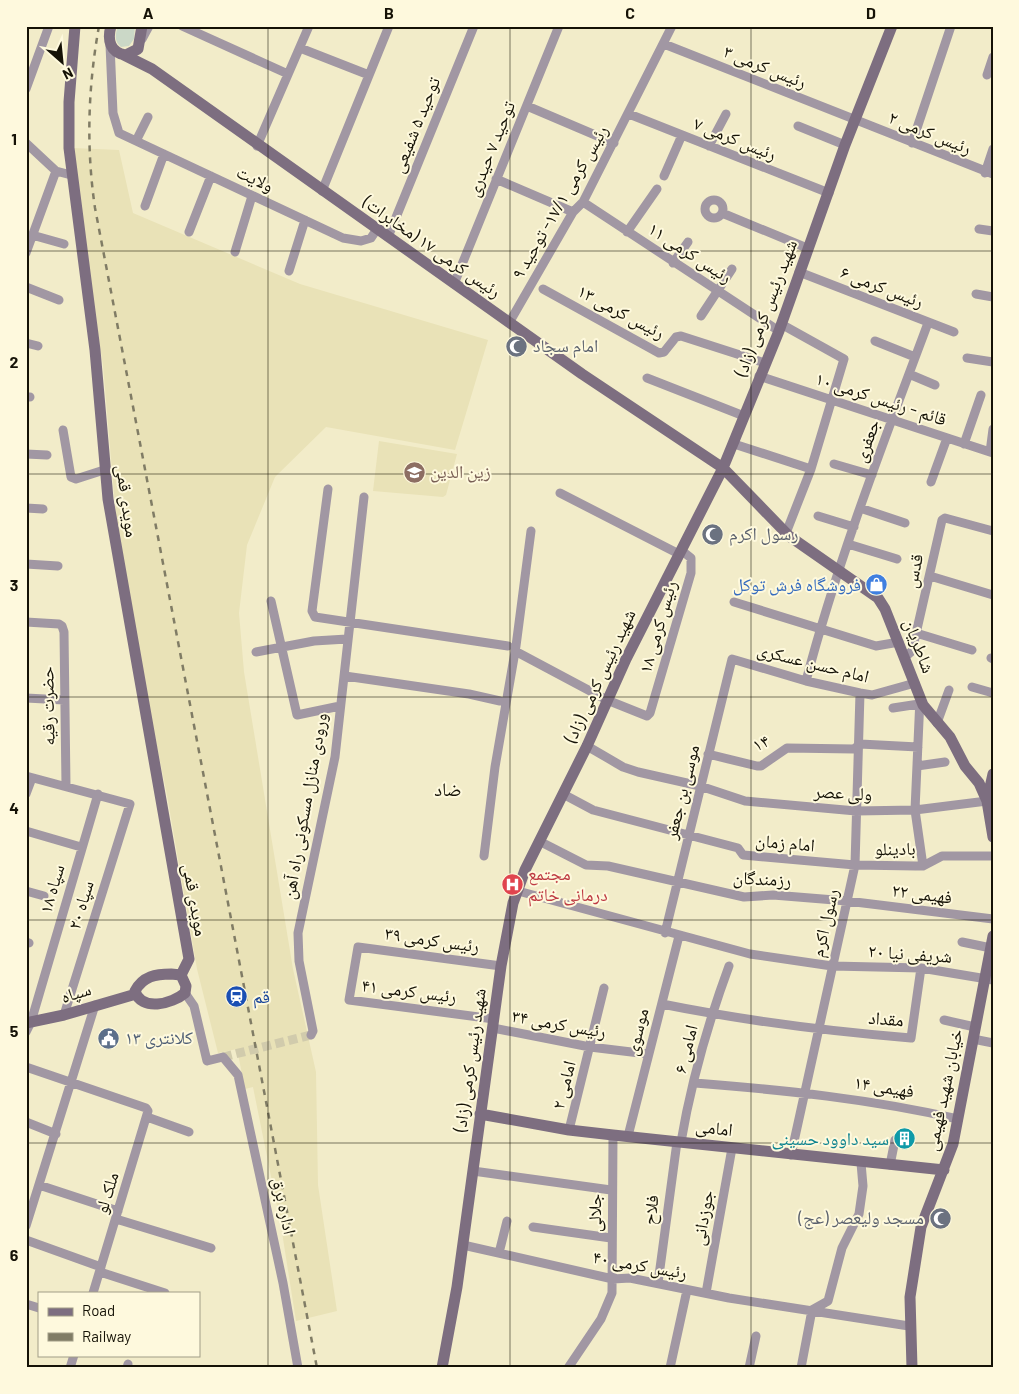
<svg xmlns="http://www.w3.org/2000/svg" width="1019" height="1394" viewBox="0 0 1019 1394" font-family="Barlow,'Noto Naskh Arabic',sans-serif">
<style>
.built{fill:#e9e2b7}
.green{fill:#cbd8c7}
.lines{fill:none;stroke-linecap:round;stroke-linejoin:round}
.street-tunnel{stroke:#d1cbac;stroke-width:9;stroke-dasharray:9 4.5;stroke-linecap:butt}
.street{stroke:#a197a3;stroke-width:9}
.secondary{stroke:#7d6e80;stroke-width:11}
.rail{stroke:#807c65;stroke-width:2.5;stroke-dasharray:6 6;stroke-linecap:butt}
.grid{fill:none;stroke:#151206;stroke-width:1;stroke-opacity:0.55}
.labels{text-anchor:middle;stroke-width:4;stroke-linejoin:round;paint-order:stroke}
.street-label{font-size:18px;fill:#151206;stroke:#fef9dd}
.worship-label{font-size:18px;fill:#5b616d;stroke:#fef9dd;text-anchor:start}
.education-label{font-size:18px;fill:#785e54;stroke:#fef9dd;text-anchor:start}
.shop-label{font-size:18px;fill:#366cbe;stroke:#fef9dd;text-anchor:end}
.health-label{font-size:18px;fill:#be3a42;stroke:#fef9dd;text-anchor:start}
.transit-label{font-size:18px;fill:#164399;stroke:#fef9dd;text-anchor:start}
.service-label{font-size:18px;fill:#4e5e75;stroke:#fef9dd;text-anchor:start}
.culture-label{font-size:18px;fill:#0d838f;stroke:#fef9dd;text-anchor:end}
.neighbourhood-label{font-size:19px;fill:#151206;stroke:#fef9dd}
.neatline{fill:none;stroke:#151206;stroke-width:2}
.grid-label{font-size:16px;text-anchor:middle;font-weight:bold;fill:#151206}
</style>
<rect width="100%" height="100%" fill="#f2ecc9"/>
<path class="built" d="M73,148L119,150L133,213L300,284L488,340L455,450L326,427L275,477L247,545L239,613L244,672L293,969L316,1072L318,1185L337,1311L296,1321L281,1226L253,1087L245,1089L237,1049L218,1053L197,969L167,795L135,640L116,517L103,365L77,203Z
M379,441L457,454L446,495L443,497L373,491Z"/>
<path class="green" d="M118,26H135L134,39L129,46L121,47C114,41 115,35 118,26Z"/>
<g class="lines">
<path class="street-tunnel" d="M223,1057L311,1035"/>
<path class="street" d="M182,26L288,74
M142,39L149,26
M664,44L993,174
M110,45L113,113L119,133L343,238L361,241L371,238L377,229
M300,48L369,75
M987,75L993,57
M26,89L49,26
M527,106L614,143
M629,114L829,193
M798,126L845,145
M136,141L148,117
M26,143L56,171L71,175
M912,143L951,26
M257,146L309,26
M709,146L726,114
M985,173L993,149
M664,176L682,135
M496,179L573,212
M322,191L389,26
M705 209a9 9 0 1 1 18 0a9 9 0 1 1-18 0Z
M583,202L779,331
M145,206L164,154
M722,213L807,248
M979,229L993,231
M189,232L211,176
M627,232L657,189
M32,235L64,244
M388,237L474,26
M235,252L252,196
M26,253L56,171
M673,263L688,242
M289,271L305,220
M799,272L954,332
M454,284L559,26
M26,287L59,300
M543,289L659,353L664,352L676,337L681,336L765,363
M976,294L993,297
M701,316L732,269
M509,323L573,212L583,202L672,26
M781,324L844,359L811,469L786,533
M875,341L915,357
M26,343L38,346
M967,358L993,362
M909,374L935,385
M759,376L993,453
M647,378L744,416
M26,397H30
M63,430L71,477L76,479L104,470
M734,444L811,469
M964,444L981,395
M990,452L993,429
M26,454L47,455
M834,464L872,475
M931,482L947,438
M328,489L312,611L315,617L508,646
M560,493L679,554
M26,508L43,509
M860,508L905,523
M818,516L854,527
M848,544L897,559
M26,564L58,566
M930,576L993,595
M271,601L297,715L340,706
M734,602L876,646L899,642
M26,622L59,624L62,626L64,632L66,786
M916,633L972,650
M515,651L607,700L647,716L650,713L691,573V558L681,550
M256,652L314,641L347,639
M905,657L912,651L942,520L945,518L993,531
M991,658L993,659
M345,676L469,694L500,701
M806,681C838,559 884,441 928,323
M972,687L993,693
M26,698L64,700
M920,698L915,810L923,866
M893,708L919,704
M937,723L949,690
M587,746L623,767L638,772L700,786L745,801L856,811L915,810L987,801
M708,754L757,766H761L787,748L854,749L860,744L918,747
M917,766L945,762
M26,776L130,804L64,1015
M26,794L32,778
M563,794L593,810L738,848L743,855L855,865L916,866H923L942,856H993
M26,831L81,847
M539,841L586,865L608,866L744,897L773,895L847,901L993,919
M484,856L495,767L516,646L531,531
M26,891L44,896
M518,891L750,954L832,966L921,968L993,980
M665,933L732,659L806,681L860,693L872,695L915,683
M26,942L29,943
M962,942L991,948
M185,993L194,1006L207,1061L223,1057L238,1075L283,1283L298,1368
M662,1004C746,1021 825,1031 911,1038L921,968
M494,1019L349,1000L358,947L501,966
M944,1020L975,1027
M493,1028L590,1047L648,1054
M26,1032L31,1022L98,794
M311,1035L313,1031L299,961L298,933L335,757L364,497
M973,1039L993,1043
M26,1067L146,1108L148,1111L93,1293
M695,1083C783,1090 871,1099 958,1119
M147,1117L189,1132
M26,1122L56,1134
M569,1130L604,988
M628,1136L679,936
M681,1142C691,1083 708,1023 729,966
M791,1155L855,865L860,693
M890,1165L895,1140
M473,1171L611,1190
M39,1185L118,1211
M116,1219L211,1248
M26,1226L95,1005
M533,1227L611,1238
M26,1240L101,1267
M463,1245L613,1279L630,1278L729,1298L909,1326
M499,1253L507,1221
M100,1272L165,1293
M658,1283L677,1142
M706,1293L732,1148
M26,1304L39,1308
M812,1310L828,1301L842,1248L859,1214L863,1186L861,1163
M70,1368L74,1355
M127,1368L128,1364
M568,1368L601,1319L612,1293L613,1135
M670,1368L687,1290
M749,1368L756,1336
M801,1368L812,1310"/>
<path class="secondary" d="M75,26L69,102V148L95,350L108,499L189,959L181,975
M111,26C107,40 110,53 126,55L138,49L142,26
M122,54L152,69L582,374L723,468L789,536L878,598L885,609L923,705L950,737L965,766L979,783L987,801
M993,774L987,801L993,837
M171,974L181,975L186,986L185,993C172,1004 141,1012 135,991C143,976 156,974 171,974Z
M26,1023L64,1015L136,994
M480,1114L569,1130L613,1135L944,1170
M442,1368L457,1287L501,966L513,903L525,870L587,746L626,659L723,468L779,331L845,145L892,26
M912,1368L910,1297L921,1227L953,1144L993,936"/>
<path class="rail" d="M99,26C88,87 86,147 95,208L317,1368"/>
</g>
<path class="grid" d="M268,26V1368M510,26V1368M751,26V1368M26,251H993M26,474H993M26,697H993M26,920H993M26,1143H993"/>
<defs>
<symbol id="mosque-disc" viewBox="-11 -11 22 22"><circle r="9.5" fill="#6b7280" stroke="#fef9dd"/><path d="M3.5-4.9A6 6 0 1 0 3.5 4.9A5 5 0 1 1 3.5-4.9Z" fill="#fff"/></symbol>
<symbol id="school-disc" viewBox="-11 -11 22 22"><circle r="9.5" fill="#8d6e63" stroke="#fef9dd"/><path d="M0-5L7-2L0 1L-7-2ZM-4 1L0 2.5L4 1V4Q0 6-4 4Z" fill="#fff"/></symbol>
<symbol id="shop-disc" viewBox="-11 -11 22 22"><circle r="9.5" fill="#3f7fe0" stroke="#fef9dd"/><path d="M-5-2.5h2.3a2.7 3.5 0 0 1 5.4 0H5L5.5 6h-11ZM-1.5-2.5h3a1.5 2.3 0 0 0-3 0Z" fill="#fff"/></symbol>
<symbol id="hospital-disc" viewBox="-11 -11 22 22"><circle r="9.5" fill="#e0444e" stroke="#fef9dd"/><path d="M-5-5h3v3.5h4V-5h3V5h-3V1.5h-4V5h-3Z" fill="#fff"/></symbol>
<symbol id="station-disc" viewBox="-11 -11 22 22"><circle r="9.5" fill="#1a4fb4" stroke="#fef9dd"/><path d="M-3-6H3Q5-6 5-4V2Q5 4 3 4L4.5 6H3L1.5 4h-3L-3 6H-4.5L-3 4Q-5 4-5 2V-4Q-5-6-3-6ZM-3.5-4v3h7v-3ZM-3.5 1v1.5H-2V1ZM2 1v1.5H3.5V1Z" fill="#fff"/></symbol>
<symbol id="civic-disc" viewBox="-11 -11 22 22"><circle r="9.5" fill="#5c6f8a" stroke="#fef9dd"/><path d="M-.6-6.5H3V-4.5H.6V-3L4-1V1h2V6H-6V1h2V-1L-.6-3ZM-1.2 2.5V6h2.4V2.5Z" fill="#fff"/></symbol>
<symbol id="building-disc" viewBox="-11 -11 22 22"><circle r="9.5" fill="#0f9aa8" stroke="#fef9dd"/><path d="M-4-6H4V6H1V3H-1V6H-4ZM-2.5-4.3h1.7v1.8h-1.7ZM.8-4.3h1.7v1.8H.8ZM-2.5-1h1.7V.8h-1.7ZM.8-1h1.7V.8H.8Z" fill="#fff"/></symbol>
</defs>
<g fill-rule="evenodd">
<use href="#mosque-disc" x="504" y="334" width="25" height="25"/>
<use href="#school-disc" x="402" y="460" width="25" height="25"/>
<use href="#mosque-disc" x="700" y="522" width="25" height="25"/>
<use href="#shop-disc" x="864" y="572" width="25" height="25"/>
<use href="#hospital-disc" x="500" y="872" width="25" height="25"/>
<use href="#station-disc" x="224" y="984" width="25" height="25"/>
<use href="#civic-disc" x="96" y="1026" width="25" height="25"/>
<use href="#building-disc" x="892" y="1126" width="25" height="25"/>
<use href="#mosque-disc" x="928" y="1206" width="25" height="25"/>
</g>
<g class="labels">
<g class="street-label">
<text transform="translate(765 67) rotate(22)" y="6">رئیس کرمی ۳</text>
<text transform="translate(416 125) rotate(-68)" y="6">توحید ۵ شفیعی</text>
<text transform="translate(930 133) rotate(22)" y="6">رئیس کرمی ۲</text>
<text transform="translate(735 139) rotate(22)" y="6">رئیس کرمی ۷</text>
<text transform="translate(491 149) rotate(-68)" y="6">توحید ۷ حیدری</text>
<text transform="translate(255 179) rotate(25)" y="6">ولایت</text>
<text transform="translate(560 202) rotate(-60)" y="6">رئیس کرمی ۱۷/۱- توحید ۹</text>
<text transform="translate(432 247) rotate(35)" y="6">رئیس کرمی ۱۷ (مخابرات)</text>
<text transform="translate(690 253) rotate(33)" y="6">رئیس کرمی ۱۱</text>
<text transform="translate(882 287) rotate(21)" y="6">رئیس کرمی ۶</text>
<text transform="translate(766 308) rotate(-69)" y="6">شهید رئیس کرمی (زاد)</text>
<text transform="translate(621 312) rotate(28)" y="6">رئیس کرمی ۱۳</text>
<text transform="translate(881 399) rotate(18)" y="6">قائم - رئیس کرمی ۱۰</text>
<text transform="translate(867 441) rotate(-70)" y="6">جعفری</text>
<text transform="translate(127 501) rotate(82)" y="6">مویدی قمی</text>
<text transform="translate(914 571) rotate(-78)" y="6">قدس</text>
<text transform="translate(658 627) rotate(-74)" y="6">رئیس کرمی ۱۸</text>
<text transform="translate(919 646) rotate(69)" y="6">شاطریان</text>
<text transform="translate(813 663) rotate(14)" y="6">امام حسن عسکری</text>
<text transform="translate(600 676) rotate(-65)" y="6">شهید رئیس کرمی (زاد)</text>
<text transform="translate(48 706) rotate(-91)" y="6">حضرت رقیه</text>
<text transform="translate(761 743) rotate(-26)" y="6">۱۴</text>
<text transform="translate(682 792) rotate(-76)" y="6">موسی بن جعفر</text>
<text transform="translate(843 793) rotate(3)" y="6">ولی عصر</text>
<text transform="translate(305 806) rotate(-80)" y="6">ورودی منازل مسکونی راه آهن</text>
<text transform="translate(785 843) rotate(5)" y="6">امام زمان</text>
<text transform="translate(895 849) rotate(-1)" y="6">بادینلو</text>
<text transform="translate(762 879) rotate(3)" y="6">رزمندگان</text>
<text transform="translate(52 889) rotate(-74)" y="6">سپاه ۱۸</text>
<text transform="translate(922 894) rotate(7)" y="6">فهیمی ۲۲</text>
<text transform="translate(195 900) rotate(80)" y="6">مویدی قمی</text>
<text transform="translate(81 905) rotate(-73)" y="6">سپاه ۲۰</text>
<text transform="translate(825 923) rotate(-77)" y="6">رسول اکرم</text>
<text transform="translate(432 940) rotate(8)" y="6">رئیس کرمی ۳۹</text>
<text transform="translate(910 954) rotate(4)" y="6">۲۰ شریفی نیا</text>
<text transform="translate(409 991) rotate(7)" y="6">رئیس کرمی ۴۱</text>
<text transform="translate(76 993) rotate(-17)" y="6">سپاه</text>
<text transform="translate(886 1019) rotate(4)" y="6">مقداد</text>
<text transform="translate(559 1024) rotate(10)" y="6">رئیس کرمی ۳۴</text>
<text transform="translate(637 1032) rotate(-76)" y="6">موسوی</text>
<text transform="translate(686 1049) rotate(-76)" y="6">امامی ۶</text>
<text transform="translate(470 1060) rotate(-82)" y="6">شهید رئیس کرمی (زاد)</text>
<text transform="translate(564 1085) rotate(-76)" y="6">امامی ۲</text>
<text transform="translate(884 1087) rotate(9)" y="6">فهیمی ۱۴</text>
<text transform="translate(944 1090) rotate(-78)" y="6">خیابان شهید فهیمی</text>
<text transform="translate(714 1128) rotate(6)" y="6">امامی</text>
<text transform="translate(107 1193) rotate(-73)" y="6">ملک لو</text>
<text transform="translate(284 1206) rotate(78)" y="6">اداره برق</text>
<text transform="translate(651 1210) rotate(-83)" y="6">فلاح</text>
<text transform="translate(595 1213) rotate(-90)" y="6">جلالی</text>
<text transform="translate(703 1218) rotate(-80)" y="6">جوزدانی</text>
<text transform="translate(640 1265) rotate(10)" y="6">رئیس کرمی ۴۰</text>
</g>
<g class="worship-label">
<text x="533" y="352">امام سجاد</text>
<text x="729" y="540">رسول اکرم</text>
<text x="924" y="1224" text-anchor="end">مسجد ولیعصر (عج)</text>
</g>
<g class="education-label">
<text x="430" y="478">زین الدین</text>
</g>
<g class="shop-label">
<text x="861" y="591">فروشگاه فرش توکل</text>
</g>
<g class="health-label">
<text x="528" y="880">مجتمع<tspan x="528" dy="21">درمانی خاتم</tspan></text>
</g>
<g class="transit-label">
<text x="253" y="1003">قم</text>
</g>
<g class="service-label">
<text x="125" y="1044">کلانتری ۱۳</text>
</g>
<g class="culture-label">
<text x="889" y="1145">سید داوود حسینی</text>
</g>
<g class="neighbourhood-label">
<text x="448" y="796">ضاد</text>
</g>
</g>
<rect width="1019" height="1394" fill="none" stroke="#fef9dd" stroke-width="55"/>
<rect x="38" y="1292" width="162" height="65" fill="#fef9dd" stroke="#a19d87"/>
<rect x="48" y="1308" width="25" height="8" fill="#7d6e80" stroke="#a19d87"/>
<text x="82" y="1316" font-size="15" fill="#151206">Road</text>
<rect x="48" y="1333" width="25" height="8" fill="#807c65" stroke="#a19d87"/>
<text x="82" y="1342" font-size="15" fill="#151206">Railway</text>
<g transform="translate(62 62) rotate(153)" stroke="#fef9dd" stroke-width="4" paint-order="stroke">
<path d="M0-4L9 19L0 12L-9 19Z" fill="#151206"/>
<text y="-8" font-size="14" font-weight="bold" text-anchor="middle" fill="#151206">N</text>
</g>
<rect x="28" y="28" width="964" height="1338" class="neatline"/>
<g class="grid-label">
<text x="148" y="19">A</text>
<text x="389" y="19">B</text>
<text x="630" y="19">C</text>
<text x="871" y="19">D</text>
<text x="14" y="145">1</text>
<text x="14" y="368">2</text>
<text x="14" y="591">3</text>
<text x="14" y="814">4</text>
<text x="14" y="1037">5</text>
<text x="14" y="1261">6</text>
</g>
</svg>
